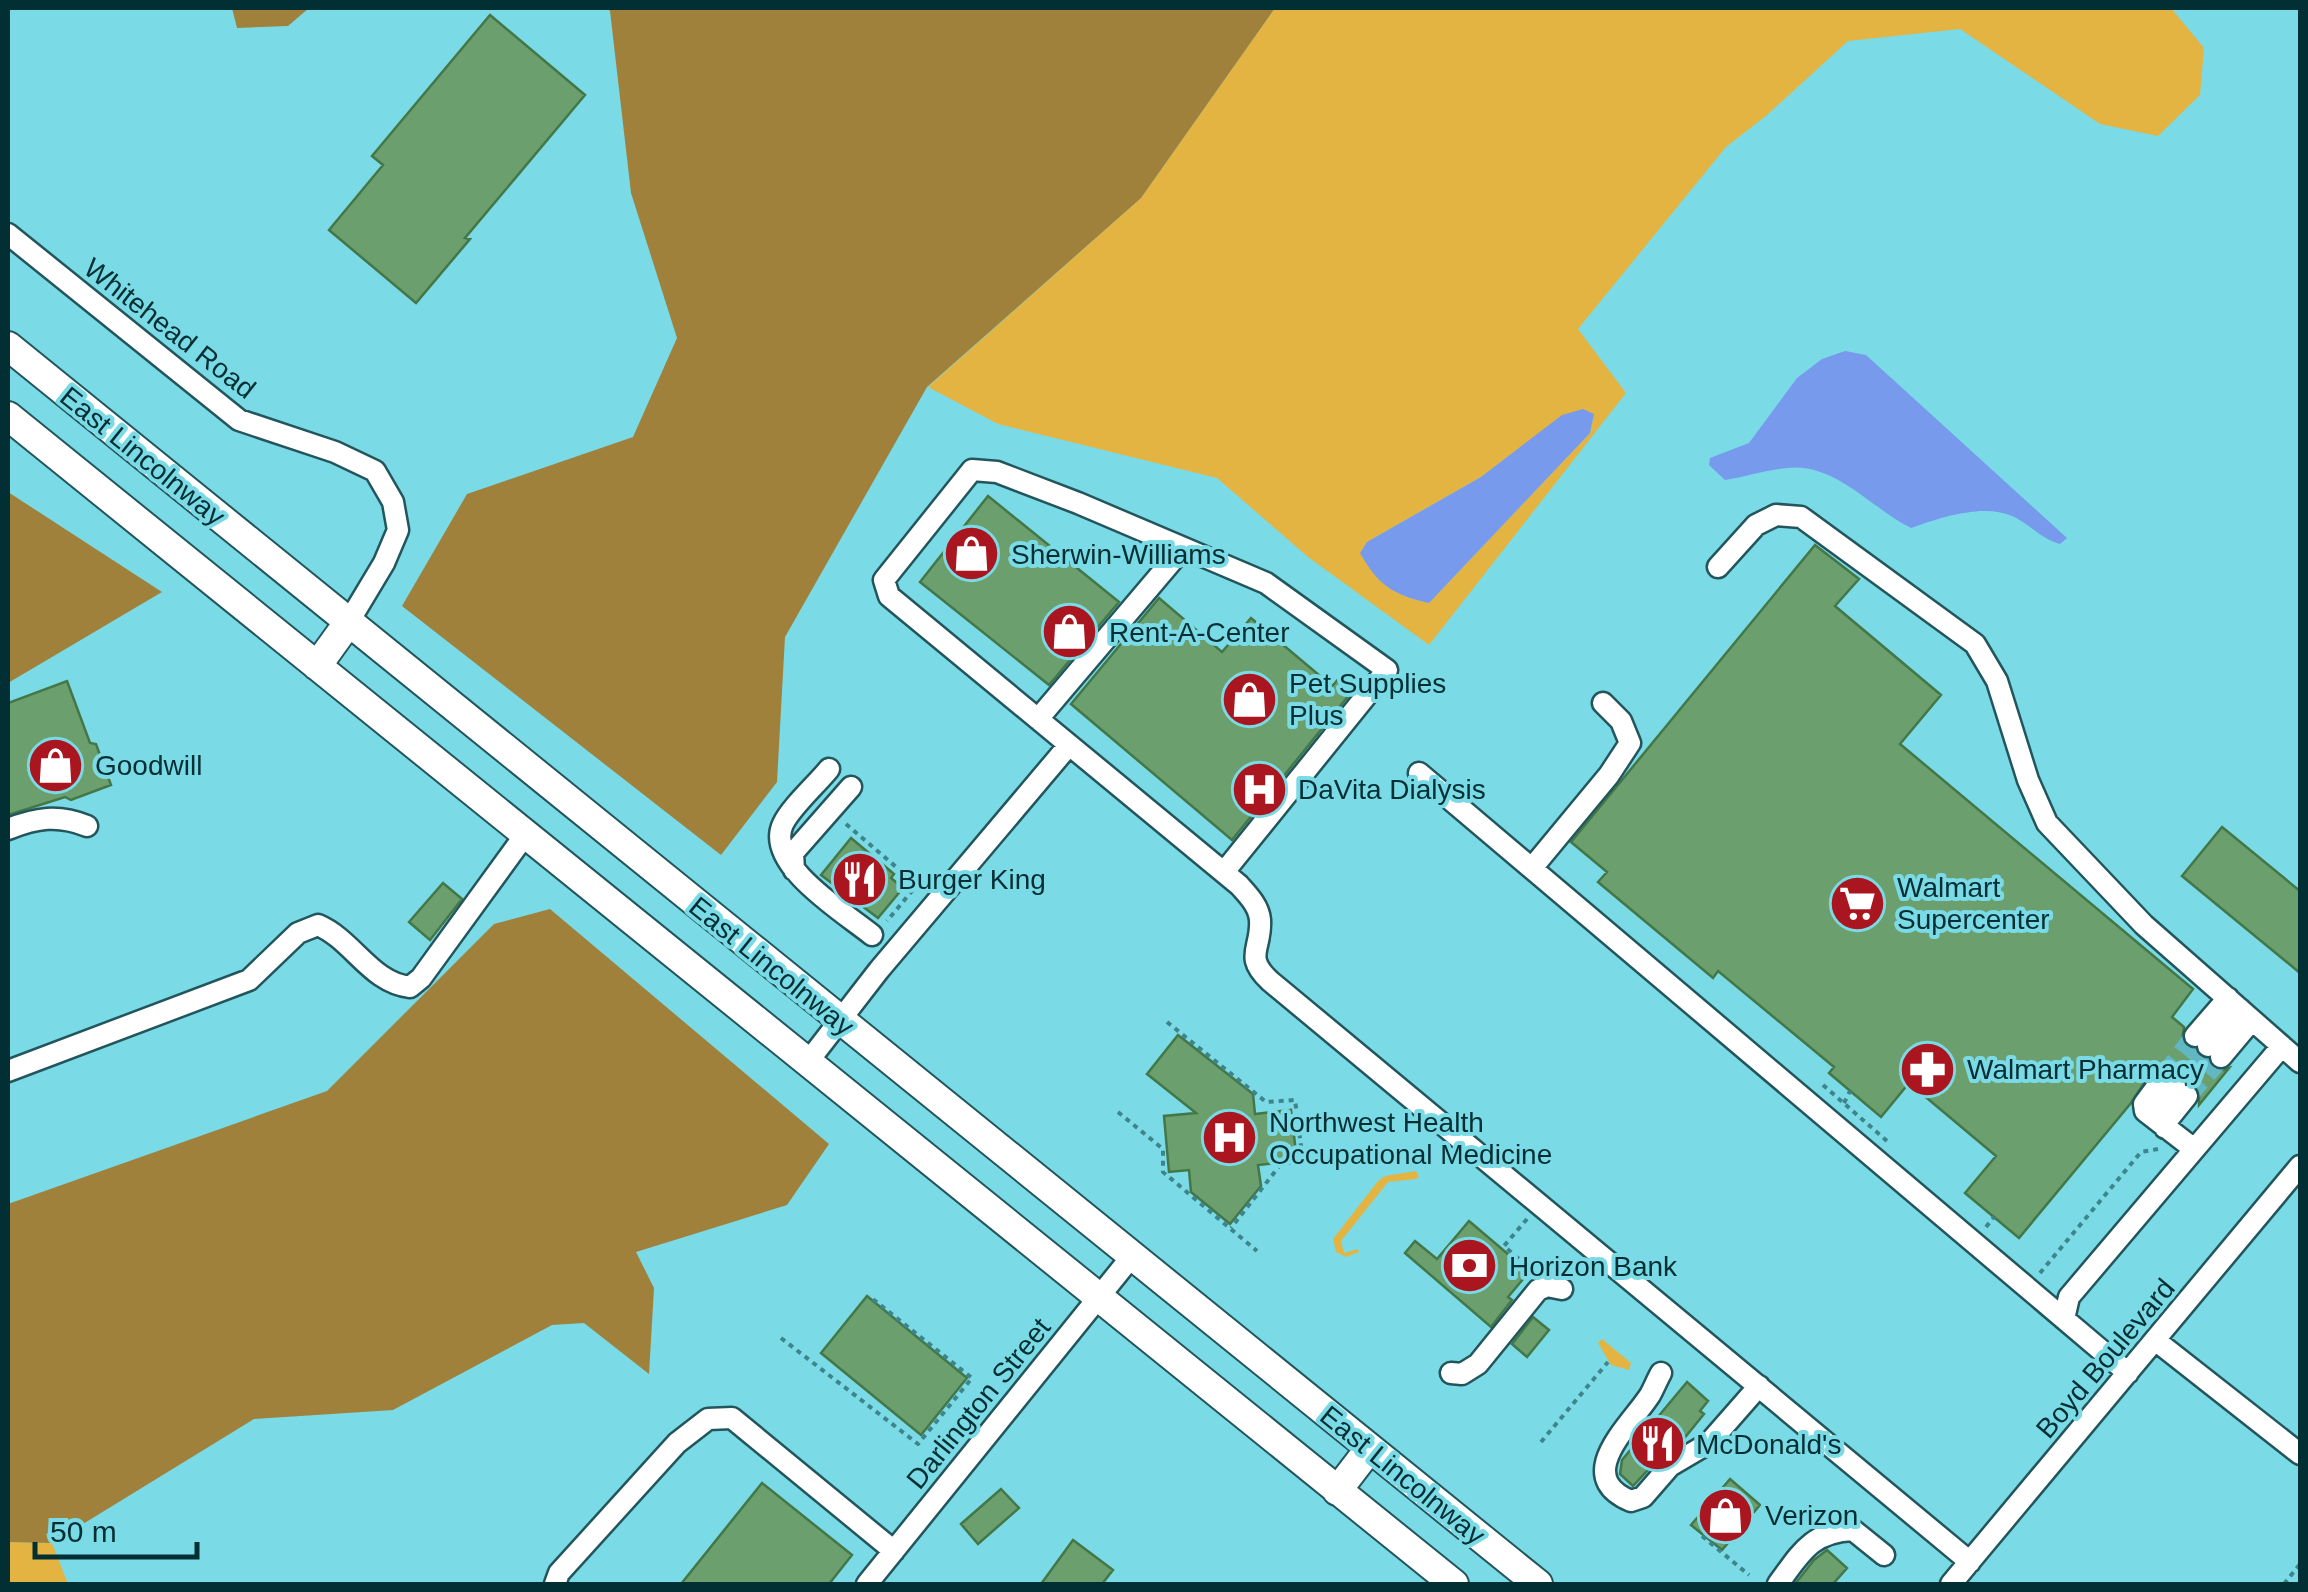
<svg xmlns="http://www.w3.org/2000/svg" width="2308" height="1592" viewBox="0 0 2308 1592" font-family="Arial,sans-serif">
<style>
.green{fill:#e4b442;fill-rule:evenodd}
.forest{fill:#9f813b}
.water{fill:#779aec}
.building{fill:#6b9f6d;stroke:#447747;stroke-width:2.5}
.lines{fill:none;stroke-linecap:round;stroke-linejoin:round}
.minor-tunnel{stroke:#62b8c2;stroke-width:20;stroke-dasharray:20 10;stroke-linecap:butt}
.minor-casing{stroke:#23565c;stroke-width:25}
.major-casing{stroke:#23565c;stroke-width:32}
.path{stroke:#3e848c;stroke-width:4;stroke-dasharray:5 5;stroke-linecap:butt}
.minor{stroke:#fff;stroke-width:20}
.major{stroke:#fff;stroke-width:28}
.labels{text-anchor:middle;stroke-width:8;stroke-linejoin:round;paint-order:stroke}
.street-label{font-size:28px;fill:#022f33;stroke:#7adae6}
.poi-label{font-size:28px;fill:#022f33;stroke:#7adae6;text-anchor:start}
</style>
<rect width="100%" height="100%" fill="#7adae6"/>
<path class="green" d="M1275,8H2171L2204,48L2200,95L2158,136L2100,124L1960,29L1848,41L1767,115L1726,147L1578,329L1626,393L1429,645L1308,557L1217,478L998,424L928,387L1141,198ZM1594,414L1590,433L1429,603C1393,595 1378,585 1361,553L1367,542L1481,477L1562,416Z
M1416,1171L1419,1177L1416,1179L1388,1182L1341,1241L1344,1253L1358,1249L1359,1252L1346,1257L1336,1252L1333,1239L1378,1181L1385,1176Z
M1602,1339L1631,1363L1629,1370L1611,1365L1598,1343Z
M8,1542L52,1543L68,1584H8Z"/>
<path class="forest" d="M232,8H309L288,26L237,28Z
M607,8H1275L1141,198L927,387L785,637L777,782L721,855L402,606L467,494L633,437L677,338L631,193L610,11Z
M8,492L162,592L8,683Z
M550,909L829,1144L787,1205L636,1252L654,1288L649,1374L584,1323L552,1325L393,1410L254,1419L52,1543L8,1542V1204L327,1091L494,924Z"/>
<path class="water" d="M1845,351L1866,355L2067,538L2060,544C2041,539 2030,524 2012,516C1983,503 1939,518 1911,528C1872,509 1835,462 1787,468C1766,470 1745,477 1725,480L1709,465L1710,458L1749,443L1797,378L1822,359Z
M1583,409L1594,414L1590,433L1429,603C1393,595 1378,585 1360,553L1367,542L1481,477L1562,415Z"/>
<path class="building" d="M490,15L585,95L465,238L470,239L416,303L329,230L383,165L372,156Z
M988,496L1119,602L1049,685L920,582Z
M1815,545L1859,579L1835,606L1941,695L1900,744L2193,989L2172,1017L2184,1027L2182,1041L2200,1057L2208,1059L2213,1068L2220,1071L2229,1068L2199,1105V1090L2183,1075L2167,1064L2154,1068L2131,1103L2019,1238L1965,1193L1996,1156L1909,1083L1881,1117L1829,1073L1834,1067L1718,971L1713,978L1598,882L1607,872L1571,842Z
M1159,598L1222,652L1251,618L1332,686L1344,673L1358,684L1232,840L1071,704Z
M67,681L90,743L96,744L111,785L71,800L65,797L8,815V703Z
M2222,827L2300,891V973L2182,876Z
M851,838L894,874L891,878L903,888L878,918L821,875Z
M443,883L462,899L430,940L409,922Z
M1178,1035L1253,1094L1255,1114L1291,1110L1297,1161L1258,1165L1261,1186L1230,1224L1191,1192L1189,1170L1169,1172L1164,1116L1196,1113L1147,1074Z
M1469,1221L1529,1272L1508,1297L1512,1300L1491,1327L1405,1253L1415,1241L1437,1259Z
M867,1296L967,1378L921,1435L821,1353Z
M1533,1317L1549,1330L1527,1357L1512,1344Z
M1687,1382L1708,1401L1700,1411L1704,1414L1678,1446L1660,1457L1633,1486L1620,1474L1622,1460Z
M1730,1479L1760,1505L1722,1550L1691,1525Z
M762,1483L852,1555L829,1584H681Z
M1001,1489L1019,1508L978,1544L961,1524Z
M1073,1540L1113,1570L1102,1584H1041Z
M1827,1550L1847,1568L1833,1584H1795L1814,1560Z"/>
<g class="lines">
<path class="minor-tunnel" d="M2164,1077L2195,1036
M2175,1086L2208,1046
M2187,1096L2221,1057"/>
<defs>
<path id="minor" d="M8,234L239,420L335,452L375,471L393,502L398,530L384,563L348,623
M1718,567L1756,525L1776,515L1801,517L1975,644L1997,681L2028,780L2047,823L2144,925L2300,1062
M1038,719L1183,548
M829,769C817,784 791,807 783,824C764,864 845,913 872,935
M1419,773L2128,1373
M8,829C36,818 58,814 87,826
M1532,868L1609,775L1630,743L1621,721L1603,703
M794,870L793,853L851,787
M1224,872L1387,670L1266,583L1078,503L997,472L972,470L884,580L889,596L1239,885C1248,895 1259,906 1260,920C1262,949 1243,956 1270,981L1970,1562
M2195,1036L2228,998
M2208,1046L2240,1009
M2221,1057L2252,1020
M807,1063L879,970L1069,745
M8,1071L249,980L298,933L318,925C353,940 371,983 410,987L421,978L525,835
M2164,1077L2144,1104L2145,1111L2194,1149
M2155,1117L2156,1108L2175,1086
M2165,1128L2166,1122L2187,1096
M2064,1319L2069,1297L2282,1046
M2155,1340L2300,1454
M1451,1373L1462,1374L1478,1364L1538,1290L1547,1286L1562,1289
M1661,1373C1657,1380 1654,1388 1650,1395C1631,1425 1571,1476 1631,1501L1643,1497L1670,1466L1709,1443L1759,1386
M555,1584L559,1573L677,1443L708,1419L732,1418L894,1551
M867,1584L1132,1256
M1778,1584C1801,1553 1811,1532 1853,1530L1884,1555
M1951,1584L2300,1166"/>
<path id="major" d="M8,346L1538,1584
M8,416L1454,1584
M317,666L348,623
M1337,1491L1370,1448"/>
</defs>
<use href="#minor" class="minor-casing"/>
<use href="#major" class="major-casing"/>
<path class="path" d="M846,824L917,885L887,921
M1167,1022L1266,1102L1295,1100L1303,1161L1281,1164L1231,1228
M1823,1085L1887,1141
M1844,1103L1850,1091
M1118,1112L1163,1149V1172L1257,1251
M1527,1219L1504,1246L1527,1266
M1986,1227L1994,1217
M2040,1273L2141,1152L2158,1149
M781,1338L918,1444L972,1378L869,1296
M1541,1442L1608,1362
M1702,1536L1749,1575
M2284,1584L2300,1564"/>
<use href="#minor" class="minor"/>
<use href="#major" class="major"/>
</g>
<defs>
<symbol id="shop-disc" viewBox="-11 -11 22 22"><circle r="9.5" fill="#aa161f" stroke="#7adae6"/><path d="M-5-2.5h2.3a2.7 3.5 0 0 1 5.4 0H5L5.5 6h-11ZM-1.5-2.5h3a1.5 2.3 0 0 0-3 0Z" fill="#fff"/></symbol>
<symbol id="hospital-disc" viewBox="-11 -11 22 22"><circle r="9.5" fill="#aa161f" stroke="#7adae6"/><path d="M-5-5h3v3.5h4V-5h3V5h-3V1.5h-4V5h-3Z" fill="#fff"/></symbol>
<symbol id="restaurant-disc" viewBox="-11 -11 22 22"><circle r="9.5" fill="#aa161f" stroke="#7adae6"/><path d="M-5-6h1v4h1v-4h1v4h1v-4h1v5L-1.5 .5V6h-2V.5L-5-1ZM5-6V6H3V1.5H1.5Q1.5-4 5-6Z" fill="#fff"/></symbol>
<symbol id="supermarket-disc" viewBox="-11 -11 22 22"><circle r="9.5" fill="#aa161f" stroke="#7adae6"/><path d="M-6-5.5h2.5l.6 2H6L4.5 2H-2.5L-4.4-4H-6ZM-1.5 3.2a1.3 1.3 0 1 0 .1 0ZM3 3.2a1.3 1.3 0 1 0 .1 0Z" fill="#fff"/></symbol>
<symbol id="pharmacy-disc" viewBox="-11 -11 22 22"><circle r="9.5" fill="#aa161f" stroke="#7adae6"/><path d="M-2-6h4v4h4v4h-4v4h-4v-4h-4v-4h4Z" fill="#fff"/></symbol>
<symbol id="bank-disc" viewBox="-11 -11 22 22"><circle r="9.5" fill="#aa161f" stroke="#7adae6"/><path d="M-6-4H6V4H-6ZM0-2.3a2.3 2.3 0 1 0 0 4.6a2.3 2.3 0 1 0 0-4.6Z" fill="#fff"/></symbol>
</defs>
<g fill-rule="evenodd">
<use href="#shop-disc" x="940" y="522" width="63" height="63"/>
<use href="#shop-disc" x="1038" y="600" width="63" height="63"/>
<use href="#shop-disc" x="1218" y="668" width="63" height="63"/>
<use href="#shop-disc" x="24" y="734" width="63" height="63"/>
<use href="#hospital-disc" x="1228" y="758" width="63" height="63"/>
<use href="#restaurant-disc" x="828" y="848" width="63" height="63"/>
<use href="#supermarket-disc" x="1826" y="872" width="63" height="63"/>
<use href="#pharmacy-disc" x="1896" y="1038" width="63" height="63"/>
<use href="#hospital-disc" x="1198" y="1106" width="63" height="63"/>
<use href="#bank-disc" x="1438" y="1234" width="63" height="63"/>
<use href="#restaurant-disc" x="1626" y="1412" width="63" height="63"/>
<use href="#shop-disc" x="1694" y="1484" width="63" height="63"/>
</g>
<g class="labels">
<g class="street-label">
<text transform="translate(170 328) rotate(38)" y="10">Whitehead Road</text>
<text transform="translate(143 456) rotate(39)" y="10">East Lincolnway</text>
<text transform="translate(772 966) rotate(39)" y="10">East Lincolnway</text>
<text transform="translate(2105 1358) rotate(-50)" y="10">Boyd Boulevard</text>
<text transform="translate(978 1403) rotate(-51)" y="10">Darlington Street</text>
<text transform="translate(1403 1475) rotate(39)" y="10">East Lincolnway</text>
</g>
<g class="poi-label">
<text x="1011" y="564">Sherwin-Williams</text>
<text x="1109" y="642">Rent-A-Center</text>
<text x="1289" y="693">Pet Supplies<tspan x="1289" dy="32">Plus</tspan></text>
<text x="95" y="775">Goodwill</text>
<text x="1298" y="799">DaVita Dialysis</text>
<text x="898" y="889">Burger King</text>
<text x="1897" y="897">Walmart<tspan x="1897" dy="32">Supercenter</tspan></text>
<text x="1967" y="1079">Walmart Pharmacy</text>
<text x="1269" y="1132">Northwest Health<tspan x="1269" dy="32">Occupational Medicine</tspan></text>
<text x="1509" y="1276">Horizon Bank</text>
<text x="1696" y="1454">McDonald's</text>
<text x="1765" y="1525">Verizon</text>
</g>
</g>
<rect width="2308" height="1592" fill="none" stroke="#022f33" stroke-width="20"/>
<path d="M35 1542v15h162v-15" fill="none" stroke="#022f33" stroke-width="5"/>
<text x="50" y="1542" font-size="30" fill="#022f33" stroke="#7adae6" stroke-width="8" paint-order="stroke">50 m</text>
</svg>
